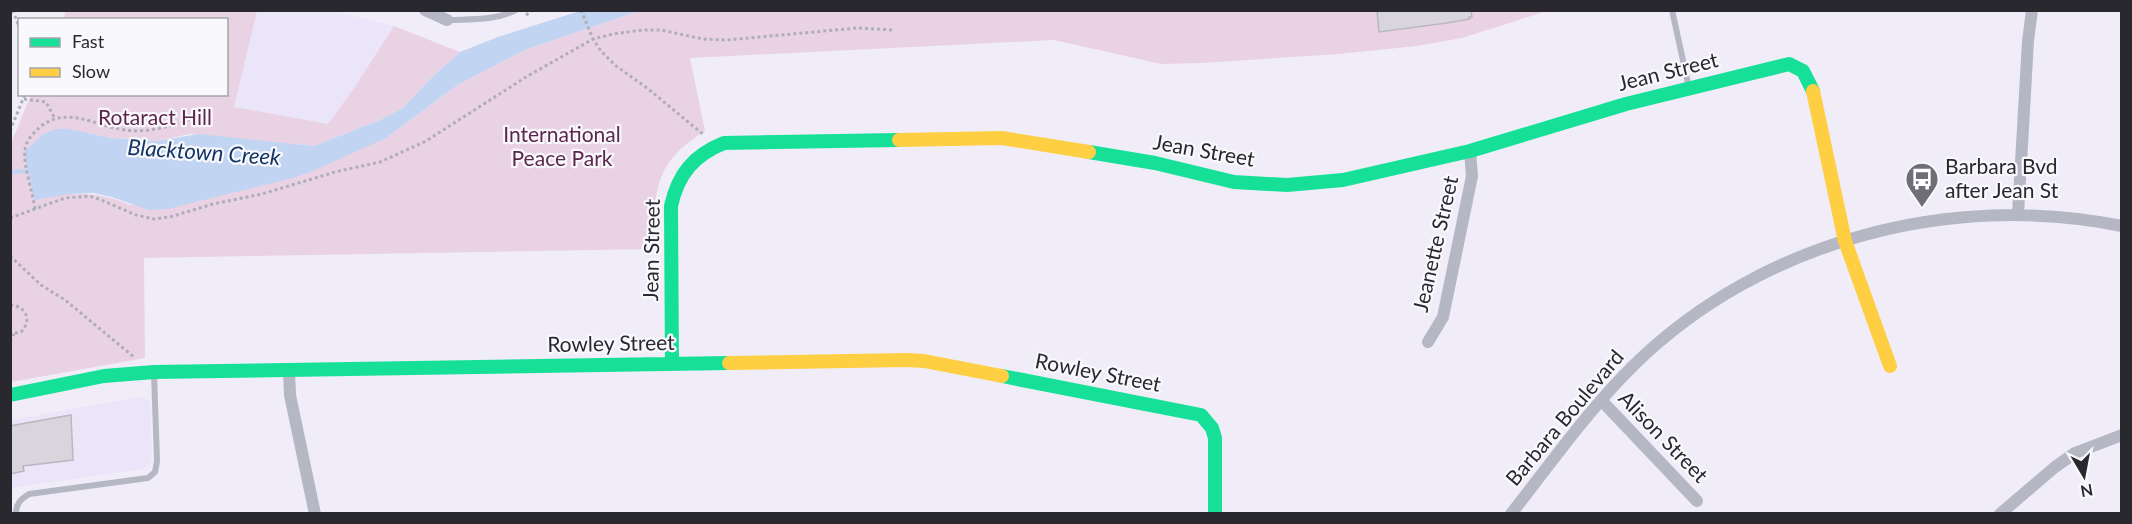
<svg xmlns="http://www.w3.org/2000/svg" width="2132" height="524" viewBox="0 0 2132 524" font-family="Lato,sans-serif">
<style>
.built{fill:#eae5f9}
.green{fill:#ead2e5}
.water{fill:#c1d4f2}
.lines{fill:none;stroke-linecap:round;stroke-linejoin:round}
.stream{stroke:#c1d4f2;stroke-width:4.5}
.building{fill:#d9d5dd;stroke:#bbb7bf;stroke-width:1.5}
.path{stroke:#aeaeb8;stroke-width:3;stroke-dasharray:3 3;stroke-linecap:butt}
.lane{stroke:#b6b7c5;stroke-width:6}
.street{stroke:#b6b7c5;stroke-width:12}
.fast{stroke:#16e098;stroke-width:14}
.slow{stroke:#ffcf43;stroke-width:14}
.labels{text-anchor:middle;stroke-width:4.5;stroke-linejoin:round;paint-order:stroke}
.street-label{font-size:21px;fill:#2a282f;stroke:#f9f8fc}
.park-label{font-size:21px;fill:#5c274c;stroke:#f9f8fc}
.poi-label{font-size:21px;fill:#2a282f;stroke:#f9f8fc;text-anchor:start}
.water-label{font-size:22px;font-style:italic;fill:#123564;stroke:#f9f8fc}
</style>
<rect width="100%" height="100%" fill="#f0edf8"/>
<path class="built" d="M257,11H333L394,26L356,85L328,124L234,107Z
M138,397L150,400L152,456L150,465L142,469L11,488V420Z"/>
<path class="green" d="M66,11H257L234,107L328,124L356,85L394,26L460,52L432,77L403,108L380,120L314,146L190,134L156,141L112,138L68,129L70,194C92,193 110,196 130,205L386,138L459,84L527,49L639,11H1547L1462,38L1417,46L1339,54L1202,63L1161,64L1054,40L690,58L705,131C653,163 654,193 654,249L144,258L145,358L11,382V143L31,95L226,94V20L63,19Z"/>
<path class="water" d="M580,11H639L527,49L459,84L386,138L315,170L293,178L167,209L149,210L112,197L93,193L70,194L34,200L24,152L43,134L56,129H69L112,138L156,141L199,134L314,146L380,120L403,108L432,77L460,52L498,37Z"/>
<g class="lines">
<path class="stream" d="M10,172L28,171L32,168"/>
</g>
<path class="building" d="M1377,10H1471L1472,17H1469L1470,19L1447,23L1379,32Z
M71,415L73,460L23,466L24,471L10,474V426Z"/>
<g class="lines">
<path class="path" d="M13,10L20,30
M581,10L593,39L601,51L616,66L647,88L704,135
M526,15L533,10
M24,99L46,102L55,119
M10,131L25,94
M35,209C33,193 23,165 25,151C25,142 33,133 39,128C66,104 96,127 126,130C150,133 171,126 193,118
M10,218L65,198L89,196L99,199L136,215L154,219L170,217L213,204L262,194L335,172L380,162L426,141L526,77L593,39L613,34L643,30H661L703,39L727,40L857,28L894,30
M10,256L41,285L65,300L134,357
M10,305C27,306 32,321 21,332L10,334
M10,341L14,334"/>
<path class="lane" d="M1672,10L1689,88
M447,20C471,19 494,21 516,10
M16,514C16,503 21,499 29,494L148,478L155,472L157,461L154,373"/>
<path class="street" d="M425,10L447,20
M2018,214L2028,41L2032,10
M1428,342L1443,317L1472,176L1470,151
M289,370L290,395L315,514
M1601,400L1697,501
M1511,514C1551,463 1589,409 1635,364C1761,241 1951,191 2122,226
M2000,514L2055,467L2075,453L2122,435"/>
<path class="fast" d="M1089,152L1155,163L1234,182L1287,185L1343,180L1470,151L1626,104L1789,64L1803,71L1813,91
M672,364L671,206C678,174 694,155 724,143L899,140
M1002,376L1201,415L1212,428L1215,438V514
M10,395L104,376L154,372L729,363"/>
<path class="slow" d="M1813,91L1845,241L1890,366
M899,140L1002,138L1089,152
M729,363L906,360L924,361L1002,376"/>
</g>
<defs>
<symbol id="bus-pin" viewBox="-11 -11 22 30"><path d="M0 17L-7.5 6A9.5 9.5 0 1 1 7.5 6Z" fill="#6f6d75" stroke="#f9f8fc"/><path d="M-5-6H5V4H4V6H2V4H-2V6H-4V4H-5ZM-3.5-4V0h7V-4ZM-3.5 1.2v1.5H-2V1.2ZM2 1.2v1.5H3.5V1.2Z" fill="#fff"/></symbol>
</defs>
<g fill-rule="evenodd">
<use href="#bus-pin" x="1903" y="160" width="38" height="52"/>
</g>
<g class="labels">
<g class="street-label">
<text transform="translate(1668 72) rotate(-14)" y="7">Jean Street</text>
<text transform="translate(1204 151) rotate(10)" y="7">Jean Street</text>
<text transform="translate(1436 244) rotate(-77)" y="7">Jeanette Street</text>
<text transform="translate(652 250) rotate(-89)" y="7">Jean Street</text>
<text transform="translate(611 344) rotate(-1)" y="7">Rowley Street</text>
<text transform="translate(1098 373) rotate(11)" y="7">Rowley Street</text>
<text transform="translate(1565 418) rotate(-50)" y="7">Barbara Boulevard</text>
<text transform="translate(1663 437) rotate(46)" y="7">Alison Street</text>
</g>
<g class="park-label">
<text x="155" y="125">Rotaract Hill</text>
<text x="562" y="142">International<tspan x="562" dy="24">Peace Park</tspan></text>
</g>
<g class="poi-label">
<text x="1945" y="174">Barbara Bvd<tspan x="1945" dy="24">after Jean St</tspan></text>
</g>
<g class="water-label">
<text transform="translate(204 152) rotate(4)" y="8">Blacktown Creek</text>
</g>
</g>
<rect width="2132" height="524" fill="none" stroke="#2a282f" stroke-width="24"/>
<rect x="18" y="18" width="210" height="78" fill="#f9f8fc" stroke="#a6a5aa" stroke-width="1.5"/>
<rect x="30" y="38" width="30" height="9" fill="#16e098" stroke="#a6a5aa" stroke-width="1.5"/>
<text x="72" y="48" font-size="18" fill="#2a282f">Fast</text>
<rect x="30" y="68" width="30" height="9" fill="#ffcf43" stroke="#a6a5aa" stroke-width="1.5"/>
<text x="72" y="78" font-size="18" fill="#2a282f">Slow</text>
<g transform="translate(2084 476) rotate(170)" stroke="#f9f8fc" stroke-width="4.5" paint-order="stroke">
<path d="M0-4.5L10 22L0 15L-10 22Z" fill="#2a282f"/>
<text y="-9" font-size="16" font-weight="bold" text-anchor="middle" fill="#2a282f">N</text>
</g>
</svg>
